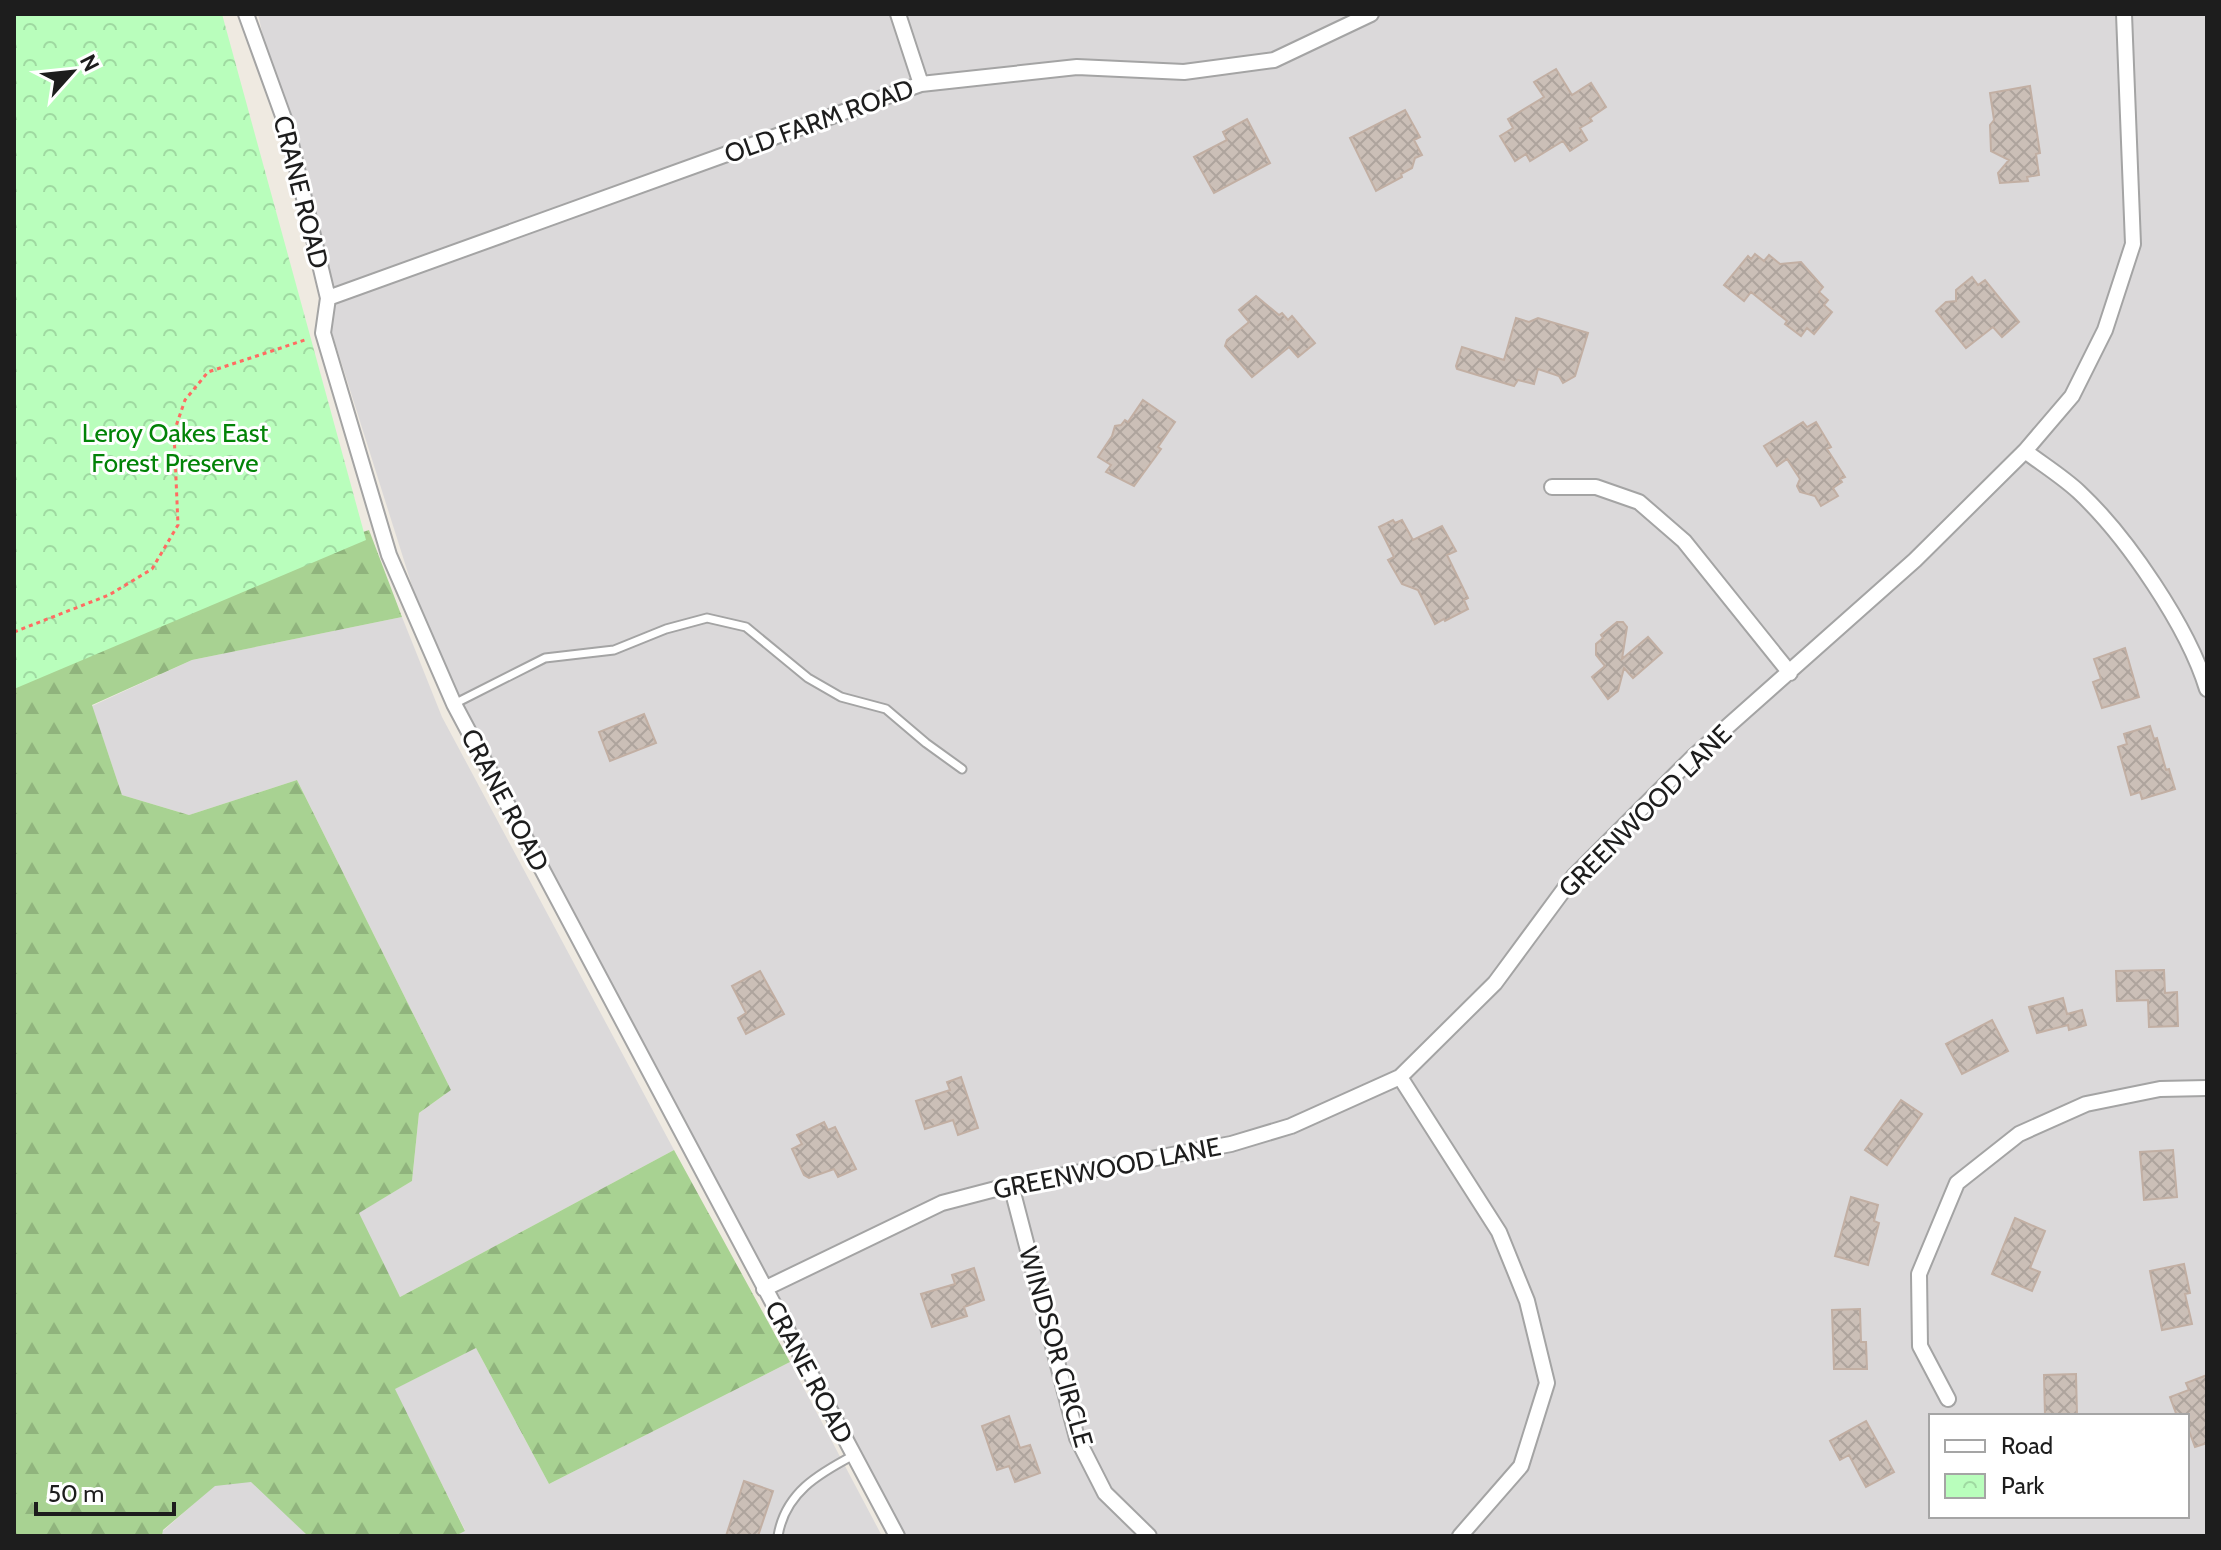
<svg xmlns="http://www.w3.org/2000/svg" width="2221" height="1550" viewBox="0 0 2221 1550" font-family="Cabin,sans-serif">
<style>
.residential{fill:#dbd9da;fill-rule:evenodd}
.forest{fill:url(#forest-firs)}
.park{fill:url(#park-crowns)}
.building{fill:url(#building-cross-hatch);stroke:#c2afa3;stroke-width:2}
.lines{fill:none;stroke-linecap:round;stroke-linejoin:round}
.lane-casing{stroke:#a4a4a4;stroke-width:11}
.street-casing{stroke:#a4a4a4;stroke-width:18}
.path{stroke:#ff6c62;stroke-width:3;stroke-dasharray:4 4;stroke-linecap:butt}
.lane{stroke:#fff;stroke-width:7}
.street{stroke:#fff;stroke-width:14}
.labels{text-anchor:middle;stroke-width:6;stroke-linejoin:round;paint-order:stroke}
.street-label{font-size:26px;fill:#1d1d1d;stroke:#fff}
.park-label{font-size:26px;fill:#028307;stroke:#fff}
</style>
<defs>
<pattern id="forest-firs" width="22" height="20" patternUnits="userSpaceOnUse" patternTransform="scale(2)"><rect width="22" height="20" fill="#a8d292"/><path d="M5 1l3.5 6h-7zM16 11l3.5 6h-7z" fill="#90b47d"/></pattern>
<pattern id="park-crowns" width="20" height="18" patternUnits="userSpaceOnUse" patternTransform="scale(2)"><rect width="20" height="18" fill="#b9febc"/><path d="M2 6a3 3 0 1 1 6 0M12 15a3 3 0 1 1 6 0" fill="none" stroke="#9fd9a1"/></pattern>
<pattern id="building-cross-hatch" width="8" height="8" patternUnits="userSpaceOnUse" patternTransform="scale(2)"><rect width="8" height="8" fill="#cbbfb7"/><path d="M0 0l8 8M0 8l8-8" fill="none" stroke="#aea49d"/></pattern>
</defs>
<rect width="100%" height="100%" fill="#efeae1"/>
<path class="residential" d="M258,14H2207V1536H905L433,652L326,314ZM1931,1416H2187V1516H1931Z
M402,617L442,717L674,1150L400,1297L358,1213L412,1181L419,1113L451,1090L297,780L189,815L122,795L92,706L192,660Z
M476,1348L549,1484L790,1362L882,1536H455L465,1530L394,1389Z
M252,1481L308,1536H162L163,1531L215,1485Z"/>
<path class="forest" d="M369,530L402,617L192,660L92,705L122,795L189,815L297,780L451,1090L419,1113L412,1181L359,1213L400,1297L674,1150L790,1362L549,1484L476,1348L395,1389L465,1531L455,1536H308L251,1482L215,1486L163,1530L162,1536H14V647Z"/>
<path class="park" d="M14,14H222L366,540L14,689Z"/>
<path class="building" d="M1556,69L1572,95L1591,83L1606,107L1590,118L1592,121L1580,128L1587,140L1570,151L1563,141L1530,161L1526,154L1515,161L1500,136L1513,128L1508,119L1544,97L1534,82Z
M2030,86L2040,153L2036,154L2039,175L2027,177L2028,181L2000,183L1998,173L2009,160L1991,151L1990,125L1994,120L1990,93Z
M1405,110L1420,137L1414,140L1422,155L1415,158L1412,168L1401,174L1402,177L1376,191L1350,138Z
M1247,119L1270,163L1214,193L1194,157L1227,140L1223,132Z
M1755,254L1764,261L1769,255L1780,264L1801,262L1823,287L1819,292L1828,300L1824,305L1832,312L1814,334L1807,328L1801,336L1785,324L1787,321L1751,292L1744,301L1724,285L1748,256L1751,259Z
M1972,277L1978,285L1985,280L2019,322L2002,337L1993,327L1966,348L1936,311L1946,302L1956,301V290Z
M1256,296L1279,315L1282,313L1288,320L1292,316L1315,343L1298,357L1289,347L1252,377L1225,346L1227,340L1249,322L1239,310Z
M1516,318L1529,322L1538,318L1588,333L1575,376L1563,383L1559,376L1538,369L1534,384L1518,380L1514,386L1457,369L1456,366L1462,347L1504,360Z
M1143,400L1175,422L1158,447L1161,449L1134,486L1106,472L1111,465L1098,457L1112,436L1115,426L1121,425L1125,420L1128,422Z
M1803,422L1807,427L1816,422L1831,447L1827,449L1845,477L1840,479L1842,482L1833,488L1838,496L1821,506L1815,496L1800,492L1797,486L1800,479L1787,459L1777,466L1764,446Z
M1393,520L1395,523L1402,520L1413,540L1442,526L1456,551L1447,555L1468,598L1464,600L1468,609L1445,621L1444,619L1435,624L1418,590L1402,584L1388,560L1394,557L1379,527Z
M1617,622H1623L1627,627L1622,659L1648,637L1662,653L1633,678L1624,668L1618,691L1608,699L1592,677L1605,666L1596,655V644L1603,638L1601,635Z
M2125,648L2139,697L2102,708L2093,682L2101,679L2094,659Z
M644,714L656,743L610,761L599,732Z
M2150,726L2154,739L2157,738L2166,770L2169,769L2175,789L2142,799L2140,792L2131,795L2118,747L2127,744L2124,734Z
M2164,970L2165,993L2177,992L2178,1026L2149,1027L2148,1000L2117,1001L2116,971Z
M760,971L784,1014L746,1034L738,1018L746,1013L732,986Z
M2063,998L2067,1014L2082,1010L2086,1025L2069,1030L2068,1025L2037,1033L2029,1007Z
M1992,1020L2008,1051L1962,1074L1946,1044Z
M961,1077L978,1128L958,1135L953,1120L925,1129L916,1101L950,1090L947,1082Z
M1901,1100L1922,1114L1887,1165L1865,1150Z
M824,1122L828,1130L835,1127L856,1169L838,1177L834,1169L809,1178L804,1175L792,1149L802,1144L797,1135Z
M2173,1150L2177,1197L2144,1200L2140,1152Z
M1851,1197L1878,1205L1874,1221L1879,1223L1868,1265L1835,1256Z
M2015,1218L2045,1231L2030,1268L2040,1272L2032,1291L1992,1274Z
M2184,1264L2190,1293L2185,1294L2192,1324L2162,1330L2150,1271Z
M974,1268L984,1300L964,1307L967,1316L932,1327L921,1294L955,1284L952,1275Z
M1860,1309L1861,1342H1866L1867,1369H1834L1832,1310Z
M2076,1374L2077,1416H2045L2044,1375Z
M2207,1375V1443L2195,1447L2187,1425V1416H2177L2170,1397L2189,1390L2186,1383Z
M1009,1416L1020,1448L1030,1445L1040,1473L1015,1482L1009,1466L997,1470L982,1426Z
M1866,1421L1894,1472L1866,1487L1849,1455L1840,1460L1830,1441Z
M744,1481L773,1491L758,1536H726Z"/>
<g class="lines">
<defs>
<path id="lane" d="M454,704L545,658L614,650L666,629L707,618L746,627L808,678L841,697L886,709L926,743L962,769
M778,1536C785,1493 818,1474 854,1455"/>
<path id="street" d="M246,14L287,127L328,298L323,333L389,555L454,704L897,1536
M898,14L921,84
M328,298L921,84L1077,67L1184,72L1274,60L1371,14
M2025,451C2042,464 2063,477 2079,492C2127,537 2188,627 2207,689
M1552,487H1596L1639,502L1684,541L1790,673
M1400,1077L1499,1232L1527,1301L1547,1383L1521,1466L1460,1536
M1011,1185L1077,1438L1105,1493L1149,1536
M764,1289L942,1203L1011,1185L1231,1144L1291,1126L1400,1077L1495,983L1574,876L1692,758L1915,560L2025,451L2072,396L2105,330L2133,244L2124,14
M1948,1399L1920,1346L1919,1274L1957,1183L2019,1134L2086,1104L2160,1089L2207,1088"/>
</defs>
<use href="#lane" class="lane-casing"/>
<use href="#street" class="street-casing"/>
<path class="path" d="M14,632L109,595L152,569L178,525L174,432L185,400L208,372L308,339"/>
<use href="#lane" class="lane"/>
<use href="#street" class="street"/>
</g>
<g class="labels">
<g class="street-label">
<text transform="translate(819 121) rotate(-20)" y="9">OLD FARM ROAD</text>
<text transform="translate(301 192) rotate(76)" y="9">CRANE ROAD</text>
<text transform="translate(505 800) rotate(62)" y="9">CRANE ROAD</text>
<text transform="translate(1645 811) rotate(-45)" y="9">GREENWOOD LANE</text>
<text transform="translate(1107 1168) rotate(-11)" y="9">GREENWOOD LANE</text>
<text transform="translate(1056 1347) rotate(74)" y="9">WINDSOR CIRCLE</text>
<text transform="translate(809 1372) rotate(62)" y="9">CRANE ROAD</text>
</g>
<g class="park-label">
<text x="175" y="442">Leroy Oakes East<tspan x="175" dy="30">Forest Preserve</tspan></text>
</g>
</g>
<rect width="2221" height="1550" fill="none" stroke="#1d1d1d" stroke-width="32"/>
<rect x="1929" y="1414" width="260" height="104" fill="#ffffff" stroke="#a5a5a5" stroke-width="2"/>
<rect x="1945" y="1440" width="40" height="12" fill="#ffffff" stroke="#a5a5a5" stroke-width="2"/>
<text x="2001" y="1454" font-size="24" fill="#1d1d1d">Road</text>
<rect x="1945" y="1474" width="40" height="24" fill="url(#park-crowns)" stroke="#a5a5a5" stroke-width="2"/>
<text x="2001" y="1494" font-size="24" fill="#1d1d1d">Park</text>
<g transform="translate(72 72) rotate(63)" stroke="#ffffff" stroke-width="6" paint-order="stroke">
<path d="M0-6L14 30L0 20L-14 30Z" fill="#1d1d1d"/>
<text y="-12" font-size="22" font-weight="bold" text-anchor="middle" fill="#1d1d1d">N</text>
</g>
<path d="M36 1502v12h138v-12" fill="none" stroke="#1d1d1d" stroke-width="4"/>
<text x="48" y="1502" font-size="24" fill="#1d1d1d" stroke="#ffffff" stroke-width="6" paint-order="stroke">50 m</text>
</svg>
